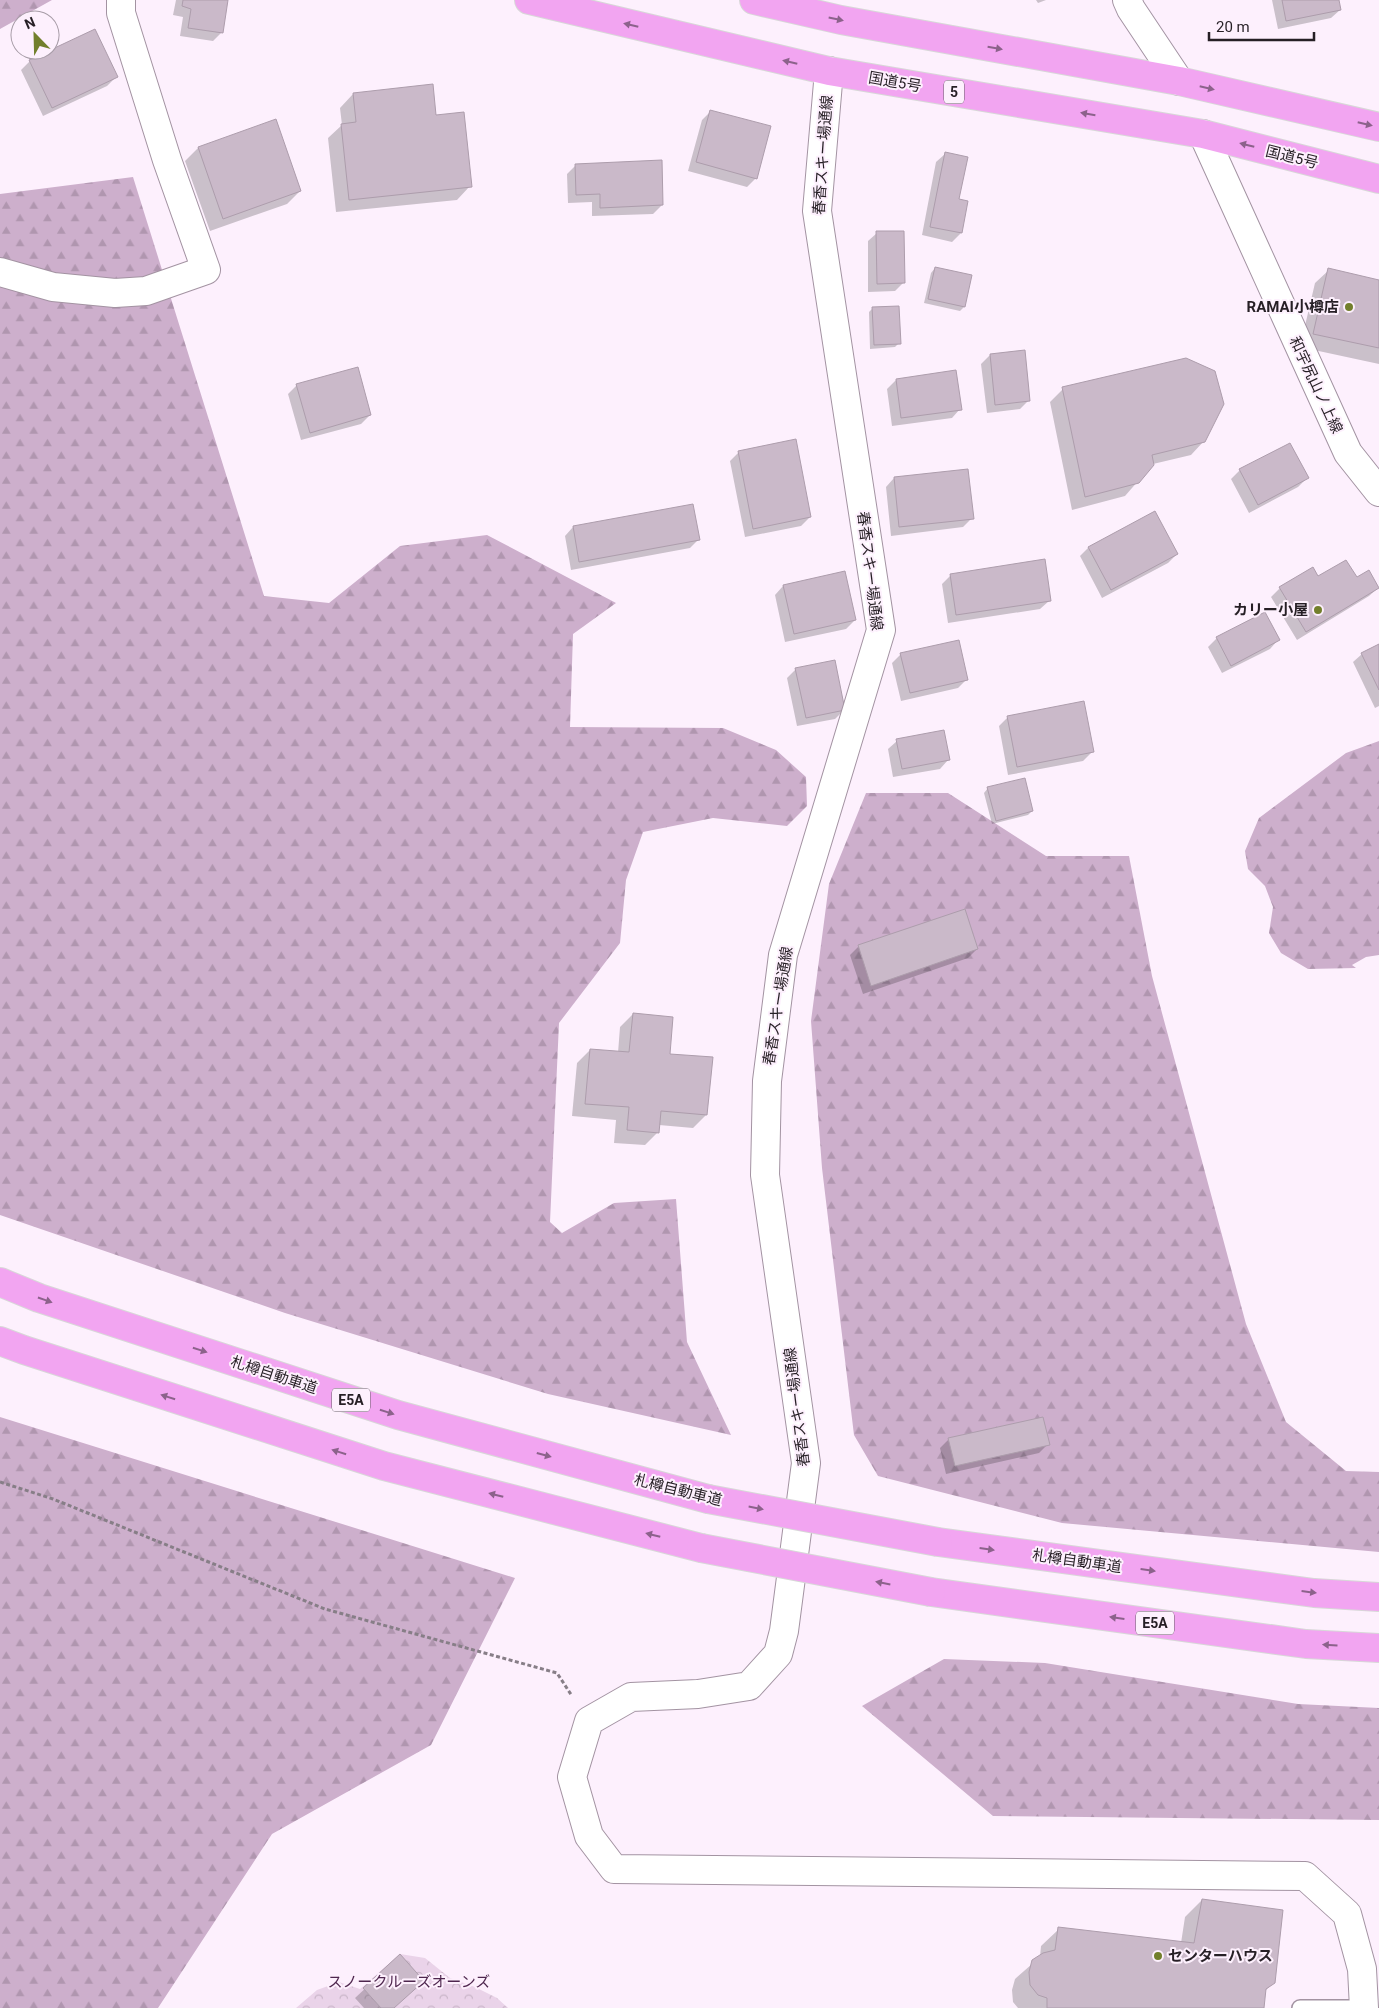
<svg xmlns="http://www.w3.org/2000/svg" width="1379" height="2008" viewBox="0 0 1379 2008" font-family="Roboto,'Noto Sans JP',sans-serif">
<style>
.forest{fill:url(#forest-firs)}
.park{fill:url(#park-crowns)}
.shadow{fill:#0003}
.building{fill:#cab9c9;stroke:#ad9dac}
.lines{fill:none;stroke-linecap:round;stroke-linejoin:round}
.lane-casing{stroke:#a393a2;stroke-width:18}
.street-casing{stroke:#a393a2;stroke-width:30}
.highway-casing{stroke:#d8d7d8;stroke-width:30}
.path{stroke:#877e87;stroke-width:3;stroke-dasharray:4 2.5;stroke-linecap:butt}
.lane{stroke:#fff;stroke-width:15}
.street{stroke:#fff;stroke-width:28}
.highway{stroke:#f2a5f1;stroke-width:28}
.highway-bridge-casing{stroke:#d8d7d8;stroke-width:30;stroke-linecap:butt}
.highway-bridge{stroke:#f2a5f1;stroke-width:28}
.oneway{fill:#8c628b}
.poi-dot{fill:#727f2c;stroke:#fdf0fd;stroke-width:2}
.labels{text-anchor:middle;stroke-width:4;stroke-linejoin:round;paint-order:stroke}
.shield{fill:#fdf0fd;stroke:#665e66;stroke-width:1}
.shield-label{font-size:14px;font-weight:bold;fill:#261f25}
.street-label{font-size:15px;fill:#261f25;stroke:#fdf0fd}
.poi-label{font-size:15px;font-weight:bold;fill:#261f25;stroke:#fdf0fd;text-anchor:end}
.park-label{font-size:15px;fill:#4e264e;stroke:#fdf0fd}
</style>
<defs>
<pattern id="forest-firs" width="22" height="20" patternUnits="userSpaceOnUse" patternTransform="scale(1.25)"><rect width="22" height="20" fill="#cdafcc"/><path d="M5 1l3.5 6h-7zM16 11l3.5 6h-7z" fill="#b096af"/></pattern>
<pattern id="park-crowns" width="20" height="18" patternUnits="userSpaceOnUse" patternTransform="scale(1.25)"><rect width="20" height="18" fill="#ead3e9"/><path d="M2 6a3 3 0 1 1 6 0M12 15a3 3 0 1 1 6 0" fill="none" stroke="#c9b5c8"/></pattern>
</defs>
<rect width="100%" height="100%" fill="#fdf0fd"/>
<path class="forest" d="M0,0H52L0,29Z
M133,177L264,596L329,603L400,546L487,535L616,603L573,634L570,727L723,728L776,750L806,777L807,806L787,826L713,818L643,832L626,880L620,943L559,1023L550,1222L562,1233L614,1203L676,1199L687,1342L731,1435L548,1394L285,1313L0,1215V194Z
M1379,741V955L1366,957L1352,965L1356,968L1308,969L1281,953L1269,933L1273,907L1265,886L1248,869L1245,851L1259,818L1346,753Z
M866,793H948L1046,856H1129L1152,976L1246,1324L1286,1422L1346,1471L1379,1472V1552L1062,1523L878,1476L854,1435L822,1168L811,1021L829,884Z
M0,1417L515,1578L431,1745L272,1834L158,2008H0Z
M944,1659L1045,1663L1298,1704L1379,1708V1820L993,1816L862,1706Z"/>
<path class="park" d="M400,1954L425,1958L450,1978L475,1987L497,1998L508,2008H296L317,1990L339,1982L360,1989Z"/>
<path class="shadow" d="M176,0H227L222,32L213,41L180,36L183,17L173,15Z
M1036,0H1046L1038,3Z
M1272,0H1338L1340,10L1331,18L1278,29Z
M30,61L116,77L107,86L43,116L21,70Z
M353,94L435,117L470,186L457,200L336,212L328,138L342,125L340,108Z
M711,111L756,178L747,187L688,171L702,120Z
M198,148L300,191L287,204L210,231L185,161Z
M945,154L958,200L967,202L961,233L952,242L922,235L936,162Z
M576,165L662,205L653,214L592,216V202L568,203L567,174Z
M877,233L904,282L895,291L868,292V241Z
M935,268L971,276L964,307L960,311L924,303L931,273Z
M1329,270L1379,281V364L1300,347L1315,283Z
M873,308L899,343L895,347L870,349L869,312Z
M990,355L1029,400L1020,409L987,413L981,364Z
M896,380L960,409L952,418L892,426L887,389Z
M297,385L370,415L361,424L301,440L288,394Z
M1063,389L1204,441L1191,455L1153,464L1125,496L1072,510L1050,402Z
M739,452L810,517L801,526L745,537L730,461Z
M1240,470L1307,478L1298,487L1249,513L1231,479Z
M894,478L972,518L963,527L891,536L886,487Z
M573,527L698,540L690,548L571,570L565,536Z
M1088,548L1177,554L1168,563L1102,598L1080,556Z
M951,575L1049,601L1040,609L948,623L942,584Z
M1318,578L1356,579L1378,588L1369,596L1297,640L1271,597L1280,588Z
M783,586L855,620L846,629L785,642L775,595Z
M1217,638L1278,640L1270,649L1222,673L1208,647Z
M1379,645V706L1375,708L1353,662L1362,654Z
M901,654L967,679L958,688L901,701L892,663Z
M796,669L844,710L835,719L797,726L787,678Z
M1008,717L1092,752L1083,761L1008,775L999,726Z
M897,741L948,760L940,769L893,777L888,749Z
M988,788L1032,811L1028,815L992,824L984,793Z
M859,946L977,949L968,958L863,994L850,955Z
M633,1014L706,1115L693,1128L659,1125L658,1132L645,1145L614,1143L616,1120L572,1116L577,1063L590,1050L618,1053L620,1027Z
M949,1439L1048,1444L1039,1453L946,1474L940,1448Z
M1202,1900L1274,1982L1265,1991L1262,2008H1018L1013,2002L1012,1990L1015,1979L1040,1957L1041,1946L1059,1929L1181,1943L1185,1917Z
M400,1956L393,2008H364L355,1998Z"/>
<path class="building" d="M183,0H228L223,33L188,28L191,9L182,6Z
M1282,0H1339L1341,10L1286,21Z
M95,29L118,77L52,108L29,60Z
M433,84L436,115L464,112L472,187L349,200L341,124L356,122L353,93Z
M710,110L771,126L757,179L696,162Z
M276,119L301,191L223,219L198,147Z
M945,152L968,157L959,199L968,201L962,233L930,227Z
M662,160L663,205L600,208V194L576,195L575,164Z
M876,231H904L905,283L877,284Z
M935,267L972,275L965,307L928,299Z
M1328,268L1379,280V348L1313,334Z
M899,306L901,344L874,345L872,307Z
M1025,350L1030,401L995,405L990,354Z
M1186,358L1215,371L1224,404L1205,442L1152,455L1154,465L1139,483L1085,497L1062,387Z
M358,367L371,415L310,433L296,384Z
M956,370L962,410L901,418L896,379Z
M796,439L811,517L753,529L738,451Z
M1290,443L1309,478L1258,505L1239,469Z
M968,469L974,519L899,527L894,477Z
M693,504L700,540L579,562L573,526Z
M1155,511L1178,554L1111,590L1088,547Z
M1045,559L1051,601L956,615L950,574Z
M1346,560L1357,577L1369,570L1379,588L1306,632L1279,587L1313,567L1318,576Z
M845,571L856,620L794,634L783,585Z
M1265,612L1280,640L1231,666L1216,637Z
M959,640L968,680L910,693L900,653Z
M1379,644V690L1361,653Z
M835,660L845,710L806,718L795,668Z
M1084,701L1094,752L1017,767L1007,716Z
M944,730L950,760L902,769L896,739Z
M1025,778L1033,811L996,821L987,787Z
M965,909L978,949L871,986L858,945Z
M633,1013L673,1017L670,1054L713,1057L707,1115L661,1111L659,1133L627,1130L629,1107L585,1104L590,1049L629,1052Z
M1043,1417L1050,1445L955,1466L948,1438Z
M1202,1899L1283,1910L1275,1983L1266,1989L1264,2008H1047V1998L1038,1995L1030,1985L1029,1972L1032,1960L1043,1953L1055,1950L1058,1927L1194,1943Z
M400,1954L424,1981L394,2008H381L363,1988Z"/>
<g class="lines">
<defs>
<path id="lane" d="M1300,2008H1364"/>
<path id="street" d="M1127,0L1131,9L1179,81
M829,71L817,211L881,630L783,955L767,1081L765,1175L806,1463L784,1631L778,1654L749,1686L698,1694L631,1697L589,1721L572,1777L589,1836L614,1869L1305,1876L1347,1914L1362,1969L1364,2008
M1203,134L1348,453L1379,492
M0,272L53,287L115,293L146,291L206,270L167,160L121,13V0"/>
<path id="highway" d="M529,0L829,71L1203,134L1379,179
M754,0L841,20L1179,81L1379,127
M0,1282L39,1298L398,1415L708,1499
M0,1341L24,1350L384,1466L701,1548
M938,1542L1314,1593L1379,1597
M931,1592L1306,1644L1379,1648"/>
</defs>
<use href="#lane" class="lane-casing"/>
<use href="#street" class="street-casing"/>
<use href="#highway" class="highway-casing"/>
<path class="path" d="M0,1482L53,1499L325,1609L557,1673L572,1696"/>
<use href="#lane" class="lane"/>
<use href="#street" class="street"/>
<use href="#highway" class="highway"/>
<defs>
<path id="highway-bridge" d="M708,1499L938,1542
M701,1548L931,1592"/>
</defs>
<use href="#highway-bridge" class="highway-bridge-casing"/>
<use href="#highway-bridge" class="highway-bridge"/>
</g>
<defs><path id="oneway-solid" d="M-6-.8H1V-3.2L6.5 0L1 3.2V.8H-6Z" transform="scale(1.25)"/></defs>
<g class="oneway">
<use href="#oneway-solid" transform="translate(836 19) rotate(12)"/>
<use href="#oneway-solid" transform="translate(631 25) rotate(-167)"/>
<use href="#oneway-solid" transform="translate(995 48) rotate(10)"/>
<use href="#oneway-solid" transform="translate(790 62) rotate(-167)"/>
<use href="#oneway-solid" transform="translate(1207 88) rotate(13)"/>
<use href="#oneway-solid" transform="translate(1088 114) rotate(-170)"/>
<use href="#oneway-solid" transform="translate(1365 124) rotate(13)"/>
<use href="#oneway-solid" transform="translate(1247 145) rotate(-166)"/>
<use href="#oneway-solid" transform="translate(45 1300) rotate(19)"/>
<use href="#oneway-solid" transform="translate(200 1350) rotate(18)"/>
<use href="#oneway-solid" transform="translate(168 1397) rotate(-162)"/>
<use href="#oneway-solid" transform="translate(387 1412) rotate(18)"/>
<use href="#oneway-solid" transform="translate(339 1452) rotate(-162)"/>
<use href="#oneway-solid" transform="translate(544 1455) rotate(15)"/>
<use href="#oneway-solid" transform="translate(496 1495) rotate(-166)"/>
<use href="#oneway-solid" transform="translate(756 1508) rotate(11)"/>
<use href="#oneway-solid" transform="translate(653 1535) rotate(-166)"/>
<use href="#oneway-solid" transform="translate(987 1549) rotate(8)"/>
<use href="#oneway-solid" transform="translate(1148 1570) rotate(8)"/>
<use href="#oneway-solid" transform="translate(883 1583) rotate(-169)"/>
<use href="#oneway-solid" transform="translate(1309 1592) rotate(7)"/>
<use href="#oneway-solid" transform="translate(1117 1618) rotate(-172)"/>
<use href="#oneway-solid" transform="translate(1330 1645) rotate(-177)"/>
</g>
<g class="poi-dot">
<circle cx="1349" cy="307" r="5"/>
<circle cx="1318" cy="610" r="5"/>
<circle cx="1158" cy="1956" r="5"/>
</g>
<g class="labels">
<g class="shield">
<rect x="944" y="80.5" width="20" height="23" rx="4"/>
<rect x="332" y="1388.5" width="38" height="23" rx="4"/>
<rect x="1136" y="1611.5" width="38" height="23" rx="4"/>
</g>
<g class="shield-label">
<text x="954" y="97">5</text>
<text x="351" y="1405">E5A</text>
<text x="1155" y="1628">E5A</text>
</g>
<g class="street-label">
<text transform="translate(895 82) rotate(10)" y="5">国道5号</text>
<text transform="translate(823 155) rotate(-86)" y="5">春香スキー場通線</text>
<text transform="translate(1292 157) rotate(14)" y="5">国道5号</text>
<text transform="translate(1316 385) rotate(65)" y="5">和宇尻山ノ上線</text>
<text transform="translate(870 571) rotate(83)" y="5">春香スキー場通線</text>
<text transform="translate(778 1006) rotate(-81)" y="5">春香スキー場通線</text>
<text transform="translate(274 1375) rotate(18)" y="5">札樽自動車道</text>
<text transform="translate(797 1407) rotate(-97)" y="5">春香スキー場通線</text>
<text transform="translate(678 1490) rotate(14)" y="5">札樽自動車道</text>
<text transform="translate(1077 1561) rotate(8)" y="5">札樽自動車道</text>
</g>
<g class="poi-label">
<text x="1339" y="312">RAMAI小樽店</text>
<text x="1308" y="615">カリー小屋</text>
<text x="1168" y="1961" text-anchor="start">センターハウス</text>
</g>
<g class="park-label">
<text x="409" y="1987">スノークルーズオーンズ</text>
</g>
</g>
<g transform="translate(35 35) rotate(337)"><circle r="24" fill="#fdf0fd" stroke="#a79ca7"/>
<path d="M0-4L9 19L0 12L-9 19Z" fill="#727f2c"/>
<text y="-8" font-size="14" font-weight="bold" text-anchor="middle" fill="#261f25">N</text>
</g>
<path d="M1209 32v8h105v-8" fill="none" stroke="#261f25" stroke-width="2.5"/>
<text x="1216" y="32" font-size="15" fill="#261f25" stroke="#fdf0fd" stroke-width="4" paint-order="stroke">20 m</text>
</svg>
